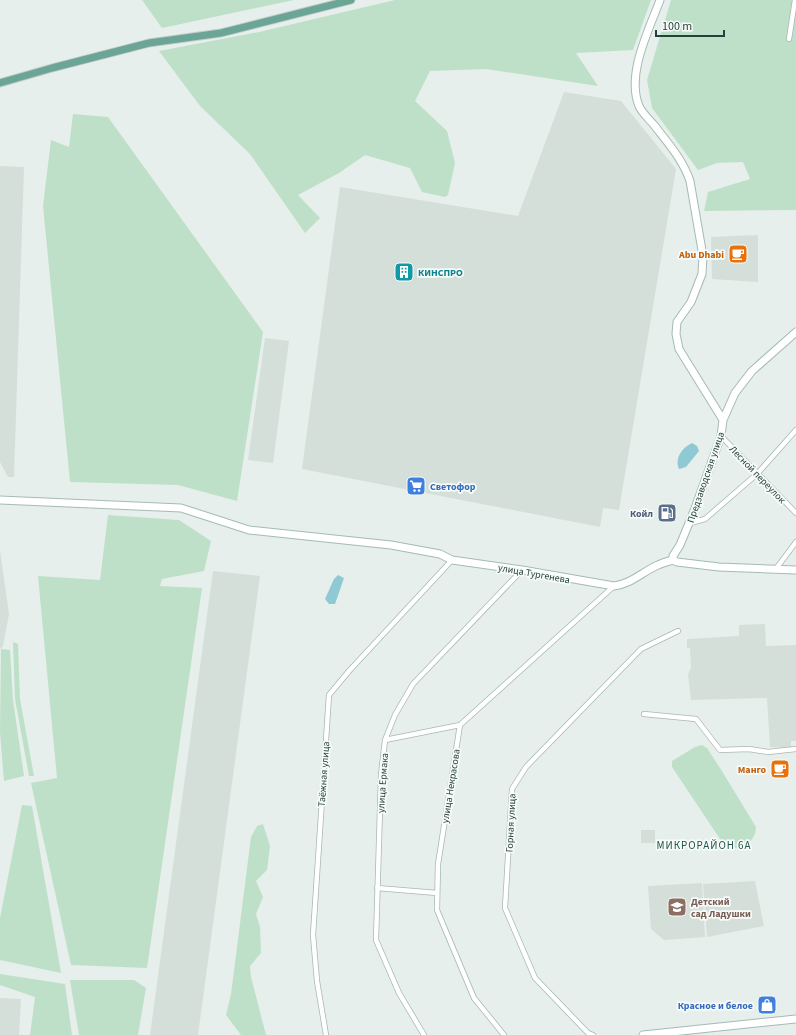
<svg xmlns="http://www.w3.org/2000/svg" width="796" height="1035" viewBox="0 0 796 1035" font-family="'Source Sans 3',sans-serif">
<style>
.built{fill:#d4dfda}
.green{fill:#bfe0c8}
.water{fill:#8ec9d4}
.lines{fill:none;stroke-linecap:round;stroke-linejoin:round}
.street-casing{stroke:#a8b8b2;stroke-width:6}
.secondary-casing{stroke:#a4bbb3;stroke-width:9}
.primary-casing{stroke:#c2cac8;stroke-width:9}
.street{stroke:#fff;stroke-width:4.5}
.secondary{stroke:#fff;stroke-width:7}
.primary{stroke:#6aa596;stroke-width:7}
.labels{text-anchor:middle;stroke-width:3.5;stroke-linejoin:round;paint-order:stroke}
.food-label{font-size:10px;font-weight:bold;fill:#c56008;stroke:#f7fbf9;text-anchor:end}
.culture-label{font-size:10px;font-weight:bold;fill:#0d838f;stroke:#f7fbf9;text-anchor:start}
.street-label{font-size:10px;fill:#24423a;stroke:#f7fbf9}
.shop-label{font-size:10px;font-weight:bold;fill:#366cbe;stroke:#f7fbf9;text-anchor:start}
.service-label{font-size:10px;font-weight:bold;fill:#4e5e75;stroke:#f7fbf9;text-anchor:end}
.education-label{font-size:10px;font-weight:bold;fill:#785e54;stroke:#f7fbf9;text-anchor:start}
.neighbourhood-label{font-size:11px;letter-spacing:1px;fill:#1f5548;stroke:#f7fbf9}
</style>
<rect width="100%" height="100%" fill="#e6efeb"/>
<path class="built" d="M564,92L621,101L676,169L619,510L603,508L600,527L302,469L340,187L518,216Z
M0,166L24,167L14,477H8L0,462Z
M758,235V282L712,279L711,237Z
M265,338L289,341L273,463L248,460Z
M0,550L9,614L3,646L0,649Z
M213,571L260,576L198,1035H150Z
M765,624L766,646L796,645V741H791V748L770,747L767,698L691,700L688,675L691,667L690,648H687V639L739,636V625Z
M641,830H655V843H641Z
M755,881L764,926L707,937L703,884Z
M702,883L705,937L664,940L651,929L648,886Z
M0,998L21,999L19,1035H0Z"/>
<path class="green" d="M142,0H294L162,28Z
M395,0H651L633,50L576,53L598,86L486,69L430,71L415,101L447,131L455,163L448,195L445,197L422,192L410,168L365,155L339,173L298,195L320,218L305,233L250,154L200,106L159,51L259,32Z
M671,0H796V210L704,211L708,192L750,179L743,162L717,163L698,170L652,108L647,80Z
M73,114L108,117L263,332L237,501L178,485L70,482L43,206L51,140L69,147Z
M108,515L179,520L211,541L204,571L162,579L160,586L202,588L147,968L71,965L31,783L57,778L38,576L100,580Z
M13,642L18,644L20,699L34,776H29L15,699Z
M1,649L10,650L13,700L24,776L4,781L0,732Z
M702,745L707,748L720,768L756,827C756,843 738,853 724,845L672,767V761L695,747Z
M22,805L32,806L61,973L0,960V918Z
M263,824L270,846L267,870L256,881L263,897L256,914L260,927L261,953L250,966L251,977L266,1035H241L226,1015L231,994L251,837L257,826Z
M0,974L65,984L72,1035H30L35,997L0,985Z
M70,980H134L146,988L138,1035H79Z"/>
<path class="water" d="M692,443L697,446L699,451L686,467L679,469C674,458 683,447 692,443Z
M338,575L344,578L335,604H329L325,599L334,579Z"/>
<g class="lines">
<defs>
<path id="street" d="M789,39L795,0
M721,436L796,513
M690,523L705,519L757,474L796,430
M775,570L796,542
M644,714L696,719L720,750L749,749L768,752L796,749
M385,740L460,725
M377,888L437,893
M326,1035L317,981L313,935L329,695L349,671L452,560
M424,1035L399,993L376,940L381,775L385,740L395,715L413,684L522,570
M504,1035L474,998L437,910L438,864L460,725L614,586
M593,1035L588,1033L535,978L505,908L512,789L526,767L641,649L678,631"/>
<path id="secondary" d="M660,0C649,30 626,74 639,106C642,113 649,119 654,125C668,143 683,160 690,181L703,256L702,274L691,302L677,322L676,334L679,349L723,420L721,436L694,511L680,545L673,556V560
M723,420L735,393L752,371L796,332
M0,500L181,508L249,530L391,545L440,554L452,560L522,570L614,586C631,584 642,572 658,565C663,563 668,561 673,560
M673,560L677,562L719,567L796,570
M643,1035L796,1019"/>
<path id="primary" d="M0,83L52,68L149,43L221,33L351,0"/>
</defs>
<use href="#street" class="street-casing"/>
<use href="#secondary" class="secondary-casing"/>
<use href="#primary" class="primary-casing"/>
<use href="#street" class="street"/>
<use href="#secondary" class="secondary"/>
<use href="#primary" class="primary"/>
</g>
<defs>
<symbol id="cafe-square" viewBox="-11 -11 22 22"><rect x="-9" y="-9" width="18" height="18" rx="4" fill="#e8710a" stroke="#f7fbf9"/><path d="M-5.5-4.5H6V0H3Q3 3.5 0 3.5H-2.5Q-5.5 3.5-5.5 0ZM3-3.2v2h1.7v-2ZM-6 4.5H4V6H-6Z" fill="#fff"/></symbol>
<symbol id="building-square" viewBox="-11 -11 22 22"><rect x="-9" y="-9" width="18" height="18" rx="4" fill="#0f9aa8" stroke="#f7fbf9"/><path d="M-4-6H4V6H1V3H-1V6H-4ZM-2.5-4.3h1.7v1.8h-1.7ZM.8-4.3h1.7v1.8H.8ZM-2.5-1h1.7V.8h-1.7ZM.8-1h1.7V.8H.8Z" fill="#fff"/></symbol>
<symbol id="supermarket-square" viewBox="-11 -11 22 22"><rect x="-9" y="-9" width="18" height="18" rx="4" fill="#3f7fe0" stroke="#f7fbf9"/><path d="M-6-5.5h2.5l.6 2H6L4.5 2H-2.5L-4.4-4H-6ZM-1.5 3.2a1.3 1.3 0 1 0 .1 0ZM3 3.2a1.3 1.3 0 1 0 .1 0Z" fill="#fff"/></symbol>
<symbol id="fuel-square" viewBox="-11 -11 22 22"><rect x="-9" y="-9" width="18" height="18" rx="4" fill="#5c6f8a" stroke="#f7fbf9"/><path d="M-5.5-6h7V0h2V4h1.3V-2.5L3-4.5l.8-.8L6-3V5H2.5V1h-1V6h-7ZM-4.2-4.7v3.2H.2V-4.7Z" fill="#fff"/></symbol>
<symbol id="school-square" viewBox="-11 -11 22 22"><rect x="-9" y="-9" width="18" height="18" rx="4" fill="#8d6e63" stroke="#f7fbf9"/><path d="M0-5L7-2L0 1L-7-2ZM-4 1L0 2.5L4 1V4Q0 6-4 4Z" fill="#fff"/></symbol>
<symbol id="shop-square" viewBox="-11 -11 22 22"><rect x="-9" y="-9" width="18" height="18" rx="4" fill="#3f7fe0" stroke="#f7fbf9"/><path d="M-5-2.5h2.3a2.7 3.5 0 0 1 5.4 0H5L5.5 6h-11ZM-1.5-2.5h3a1.5 2.3 0 0 0-3 0Z" fill="#fff"/></symbol>
</defs>
<g fill-rule="evenodd">
<use href="#cafe-square" x="727" y="243" width="22" height="22"/>
<use href="#building-square" x="393" y="261" width="22" height="22"/>
<use href="#supermarket-square" x="405" y="475" width="22" height="22"/>
<use href="#fuel-square" x="656" y="502" width="22" height="22"/>
<use href="#cafe-square" x="769" y="758" width="22" height="22"/>
<use href="#school-square" x="666" y="896" width="22" height="22"/>
<use href="#shop-square" x="756" y="994" width="22" height="22"/>
</g>
<g class="labels">
<g class="food-label">
<text x="724" y="258">Abu Dhabi</text>
<text x="766" y="773">Манго</text>
</g>
<g class="culture-label">
<text x="418" y="276">КИНСПРО</text>
</g>
<g class="street-label">
<text transform="translate(758 474) rotate(46)" y="4">Лесной переулок</text>
<text transform="translate(705 477) rotate(-71)" y="4">Предзаводская улица</text>
<text transform="translate(534 573) rotate(10)" y="4">улица Тургенева</text>
<text transform="translate(323 774) rotate(-86)" y="4">Таёжная улица</text>
<text transform="translate(382 783) rotate(-86)" y="4">улица Ермака</text>
<text transform="translate(450 786) rotate(-81)" y="4">улица Некрасова</text>
<text transform="translate(510 823) rotate(-87)" y="4">Горная улица</text>
</g>
<g class="shop-label">
<text x="430" y="490">Светофор</text>
<text x="753" y="1009" text-anchor="end">Красное и белое</text>
</g>
<g class="service-label">
<text x="653" y="517">Койл</text>
</g>
<g class="education-label">
<text x="691" y="905">Детский<tspan x="691" dy="12">сад Ладушки</tspan></text>
</g>
<g class="neighbourhood-label">
<text x="704" y="849">МИКРОРАЙОН 6А</text>
</g>
</g>
<path d="M656 30v6h68v-6" fill="none" stroke="#24423a" stroke-width="2"/>
<text x="662" y="30" font-size="12" fill="#24423a" stroke="#f7fbf9" stroke-width="3" paint-order="stroke">100 m</text>
</svg>
